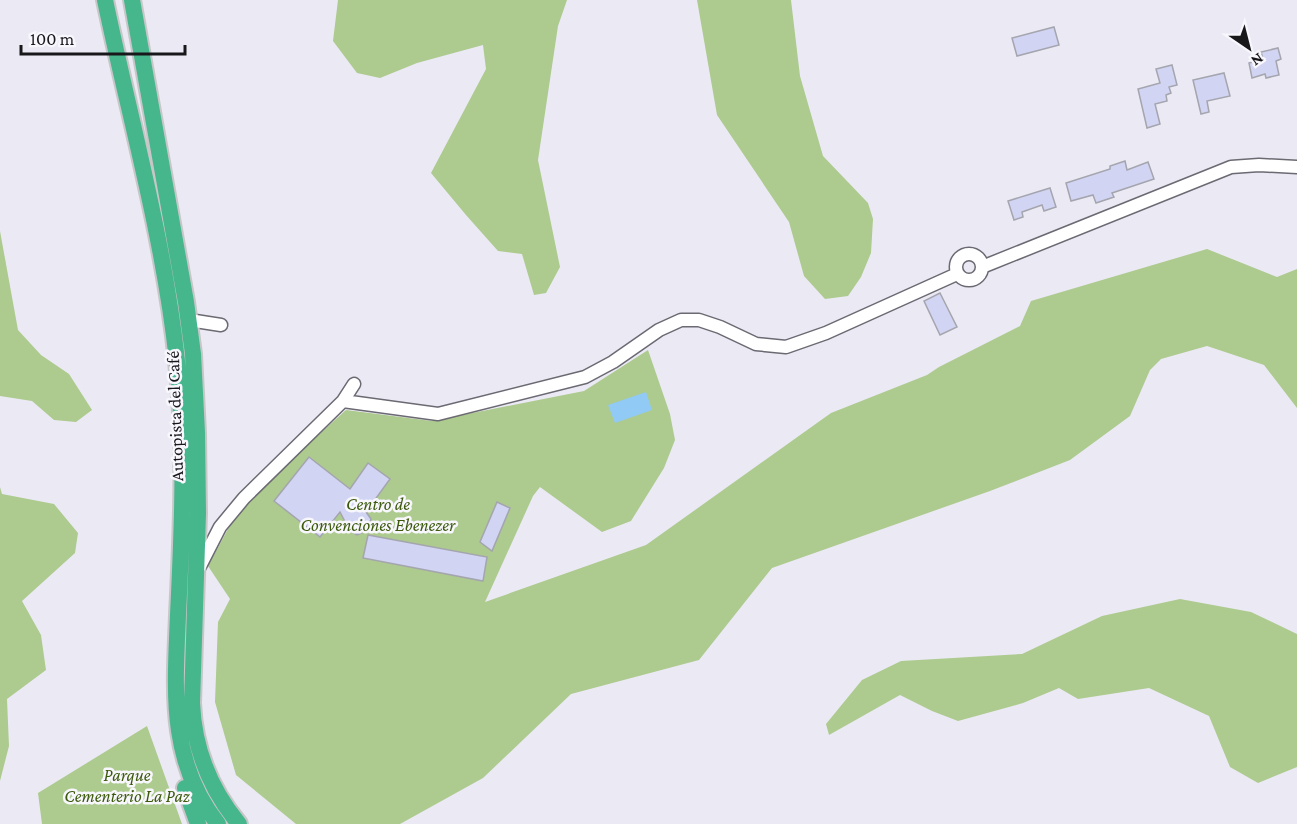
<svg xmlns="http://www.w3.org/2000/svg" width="1297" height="824" viewBox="0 0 1297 824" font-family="'Crimson Pro',serif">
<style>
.green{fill:#adca8f}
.water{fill:#91caf4}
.building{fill:#d1d4f2;stroke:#a4a5ae;stroke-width:1.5}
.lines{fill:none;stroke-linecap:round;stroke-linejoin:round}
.minor-casing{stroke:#6b6972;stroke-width:15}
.highway-casing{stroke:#c8c7c8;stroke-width:20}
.minor{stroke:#fff;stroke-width:12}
.highway{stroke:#46b68d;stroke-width:16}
.labels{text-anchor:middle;stroke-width:5;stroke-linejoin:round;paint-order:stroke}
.street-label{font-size:18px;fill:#18171a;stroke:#f8f7fd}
.park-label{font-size:18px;font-style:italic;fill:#3b590b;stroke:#f8f7fd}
</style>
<rect width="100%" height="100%" fill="#ebeaf4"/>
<path class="green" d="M338,0H567L558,26L538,160L560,267L546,293L534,295L522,254L498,251L466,215L431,173L486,69L483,45L417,63L380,78L357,73L333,41Z
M697,0H791L800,76L823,156L868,203L873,219L871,253L861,277L848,296L825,299L804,276L789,222L717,115Z
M0,231L18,330L41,355L69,374L92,410L76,422L54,420L32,401L0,396Z
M1207,249L1277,277L1297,269V408L1264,365L1207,346L1161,359L1150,370L1130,416L1070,460L990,491L772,568L699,660L571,694L483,778L400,824H296L236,775L215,702L218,622L230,599L208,566L235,516L265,483L346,410L432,421L584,391L648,350L670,414L675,440L664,468L631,521L602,532L540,487L533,496L485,602L646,545L831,413L927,375L939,367L1020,326L1031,301Z
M0,487L2,494L54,504L78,533L75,553L22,601L41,635L46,670L7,699L9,746L0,781Z
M1180,599L1251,612L1297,634V767L1258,783L1230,767L1209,716L1149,688L1078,699L1059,688L1023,703L958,721L932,711L900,695L829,735L826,724L862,680L901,661L1022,654L1102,616Z
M147,726L182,824H42L38,793Z"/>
<path class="water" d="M646,392L652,410L615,423L608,405Z"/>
<path class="building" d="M1054,27L1059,45L1017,56L1012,38Z
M1278,48L1281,59L1276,61L1279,75L1266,78L1265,74L1252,78L1249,63L1263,59L1261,52Z
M1172,65L1177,85L1169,87L1171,93L1166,95L1167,101L1155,104L1160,124L1147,128L1138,89L1160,83L1156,69Z
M1224,73L1230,96L1207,101L1209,112L1201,114L1193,80Z
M1125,161L1127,170L1148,162L1154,179L1112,193L1114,197L1096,203L1093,195L1071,201L1066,183L1110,169V166Z
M1050,188L1056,207L1044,211L1042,205L1022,212L1023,217L1014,220L1008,201Z
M940,293L957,327L940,335L924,301Z
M309,457L350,489L368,463L390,479L366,512L371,519L368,530L357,535L350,531L340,512L320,537L274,501Z
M497,502L510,508L492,551L480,542Z
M368,535L487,557L483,581L363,558Z"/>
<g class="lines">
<defs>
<path id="minor" d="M956 267a13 13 0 1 1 26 0a13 13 0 1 1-26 0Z
M982,267L1231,167L1259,165L1297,167
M189,320L221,325
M343,401L438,414L585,377L613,362L659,330L681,320H699L720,327L756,344L786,347L826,333L957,274
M198,570L220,527L244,498L343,401L354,384"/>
<path id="highway" d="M105,0C130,120 164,239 177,361C186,443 182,533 178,615C175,690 168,761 218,824
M132,0L186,302L193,354L197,433L198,513L192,703C194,748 210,789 239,824
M185,788L198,824"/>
</defs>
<use href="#minor" class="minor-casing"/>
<use href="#highway" class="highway-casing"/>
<use href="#minor" class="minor"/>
<use href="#highway" class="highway"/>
</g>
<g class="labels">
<g class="street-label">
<text transform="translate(175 416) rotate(-92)" y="6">Autopista del Café</text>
</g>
<g class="park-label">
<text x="378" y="510">Centro de<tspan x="378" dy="21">Convenciones Ebenezer</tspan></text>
<text x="127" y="781">Parque<tspan x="127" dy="21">Cementerio La Paz</tspan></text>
</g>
</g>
<g transform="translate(1249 48) rotate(145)" stroke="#f8f7fd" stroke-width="4.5" paint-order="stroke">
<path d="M0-4.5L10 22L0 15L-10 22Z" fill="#18171a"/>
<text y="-9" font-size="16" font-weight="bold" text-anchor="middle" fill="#18171a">N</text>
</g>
<path d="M21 45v9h164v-9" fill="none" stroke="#18171a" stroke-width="3"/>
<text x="30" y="45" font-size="18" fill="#18171a" stroke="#f8f7fd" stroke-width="4.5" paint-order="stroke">100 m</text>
</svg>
